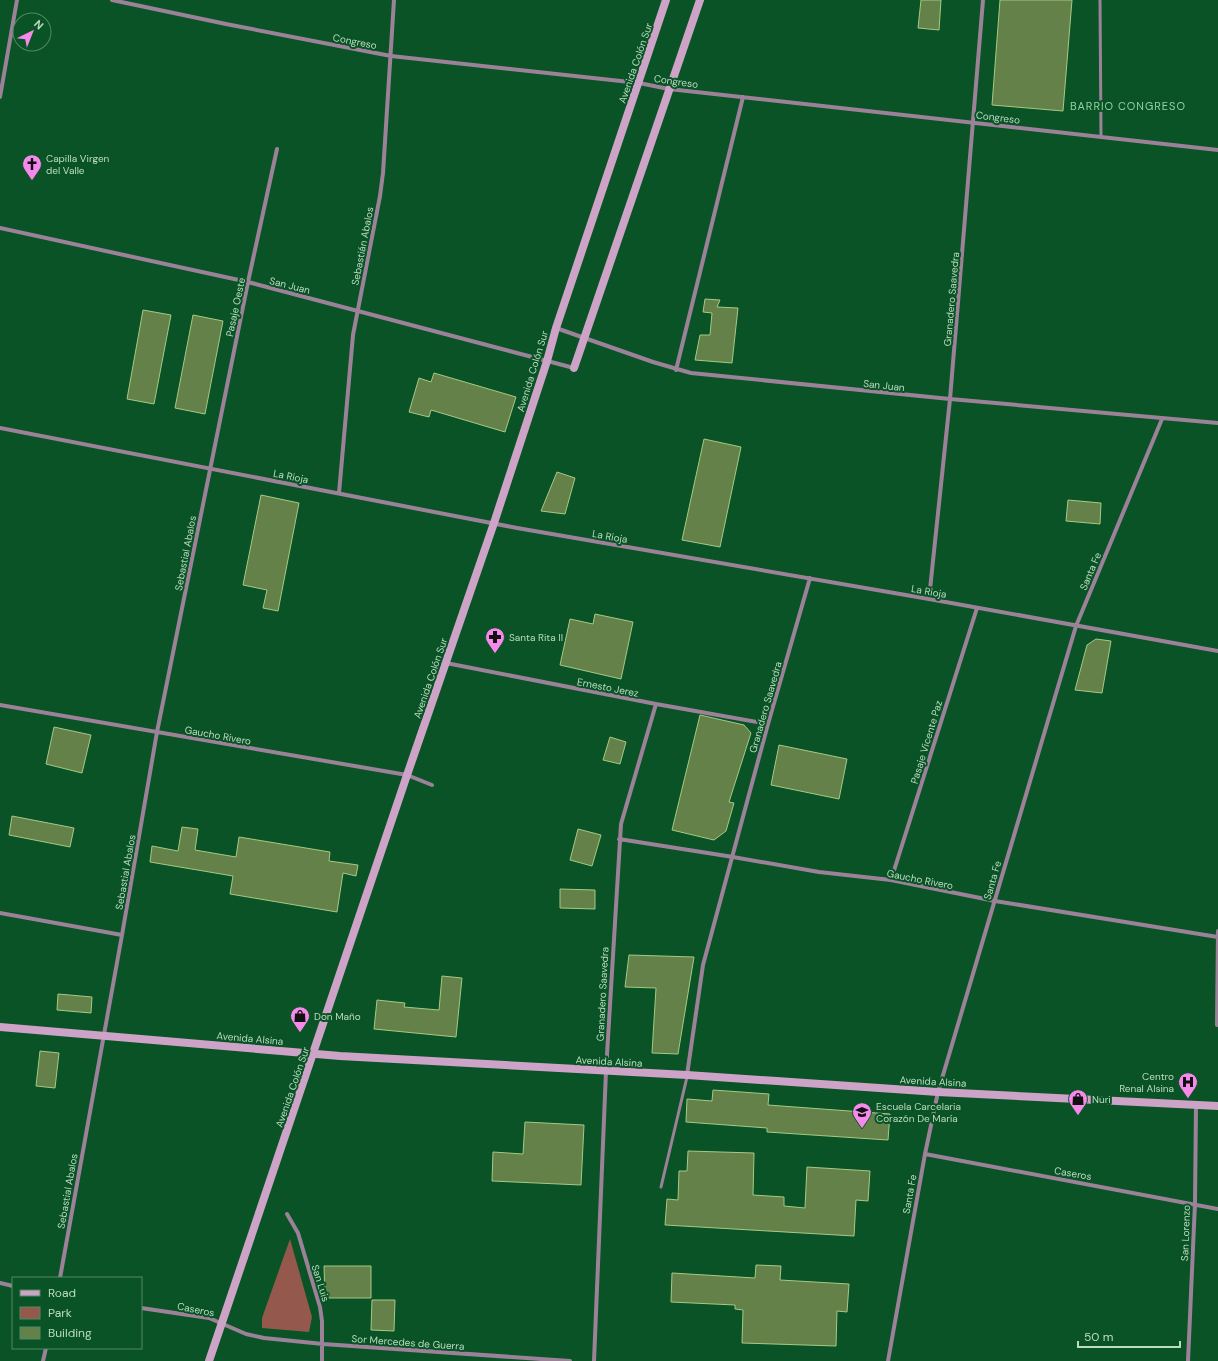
<svg xmlns="http://www.w3.org/2000/svg" width="1218" height="1361" viewBox="0 0 1218 1361" font-family="'DM Sans',sans-serif">
<style>
.green{fill:#94584d}
.building{fill:#65814a;stroke:#a6c985}
.lines{fill:none;stroke-linecap:round;stroke-linejoin:round}
.service{stroke:#9c8299;stroke-width:3}
.minor{stroke:#9c8299;stroke-width:4}
.secondary{stroke:#cda4c7;stroke-width:8}
.labels{text-anchor:middle;stroke-width:4;stroke-linejoin:round;paint-order:stroke}
.street-label{font-size:10px;fill:#bbdcc1;stroke:#0a5326}
.poi-label{font-size:10px;fill:#bbdcc1;stroke:#0a5326;text-anchor:start}
.neighbourhood-label{font-size:11px;letter-spacing:1px;fill:#90d39f;stroke:#0a5326}
</style>
<rect width="100%" height="100%" fill="#0a5326"/>
<path class="green" d="M290,1239L312,1317L309,1332L262,1328V1318Z"/>
<path class="building" d="M921,0H941L939,30L918,28Z
M1000,0H1072L1063,111L992,105Z
M705,299L720,300L717,307L738,308L732,363L695,360L700,335H710L712,313L703,312Z
M143,310L171,315L154,404L127,399Z
M193,315L223,321L205,414L175,408Z
M434,373L516,397L505,432L431,410L429,417L409,412L419,378L431,382Z
M704,439L741,447L720,547L682,540Z
M557,472L575,478L565,514L541,511Z
M261,495L299,503L278,611L263,608L267,590L243,585Z
M1068,500L1101,503L1100,524L1066,521Z
M595,614L633,622L621,679L560,665L570,619L593,624Z
M1096,639L1111,641L1102,693L1075,690L1087,645Z
M700,715L744,725L751,733L729,802L734,803L726,831L714,840L672,830Z
M54,727L91,735L82,773L46,764Z
M610,737L626,742L620,764L603,760Z
M779,745L847,759L839,799L771,785Z
M12,816L74,828L70,847L9,835Z
M182,827L198,829L195,850L236,857L239,837L330,852L329,861L358,865L356,876L343,873L337,912L230,894L233,876L150,862L152,846L178,851Z
M578,829L601,835L592,866L570,860Z
M560,889L595,890V909L560,908Z
M629,955L694,957L678,1054L652,1053L656,988L625,987Z
M442,976L462,978L456,1037L374,1029L377,1000L405,1003L404,1007L439,1010Z
M58,994L92,997L91,1013L57,1010Z
M40,1051L59,1053L55,1088L36,1086Z
M713,1090L769,1094L768,1105L890,1114L888,1140L767,1132V1128L686,1122L687,1099L712,1101Z
M525,1122L584,1125L581,1185L492,1181L493,1152L523,1154Z
M688,1151L754,1153L753,1195L784,1197V1206L805,1208L807,1167L870,1171L868,1201L856,1200L854,1236L665,1225L667,1199L678,1200L679,1171H687Z
M756,1265L781,1266L780,1280L849,1284L847,1312L837,1311L836,1346L742,1343L743,1310L735,1309V1305L671,1302L672,1273L755,1278Z
M324,1266H371V1298H325Z
M372,1300H395L394,1331L371,1330Z"/>
<g class="lines">
<path class="service" d="M1100,0L1101,137
M661,1187L687,1077"/>
<path class="minor" d="M112,0L226,24L391,56L639,83L669,89L1218,150
M0,97L17,0
M0,228L248,282L574,368
M556,328L653,362L691,373L950,399L1218,423
M676,370L743,97
M0,428L517,528L929,599L1218,651
M339,493L353,335L380,196L383,173L394,0
M929,599L950,399L983,0
M446,663L656,704L768,724
M0,705L407,775L432,785
M619,839L733,857L819,872L891,880L995,901L1218,937
M891,880L977,608
M0,913L122,935
M1217,1025L1218,931
M687,1075L703,965L768,724L810,578
M925,1154L1218,1209
M287,1214L298,1233L320,1307L322,1321V1361
M60,1278L122,935L157,732L248,282L277,149
M0,1283L13,1286
M141,1308L209,1318L246,1334L264,1338L323,1344L570,1361
M43,1361L46,1348
M594,1361L606,1071L621,824L656,704
M888,1361L925,1154L938,1092L1076,626L1162,419
M1188,1361L1195,1203L1196,1105"/>
<path class="secondary" d="M574,368L700,0
M0,1027L340,1056L687,1075L938,1092L1218,1106
M209,1361L407,775L494,523L547,361L556,328L666,0"/>
</g>
<defs>
<symbol id="church-pin" viewBox="-11 -11 22 30"><path d="M0 17L-7.5 6A9.5 9.5 0 1 1 7.5 6Z" fill="#f788ec" stroke="#0a5326"/><path d="M-1.2-6h2.4v3.5h3.3v2.4h-3.3V6h-2.4V-.1h-3.3v-2.4h3.3Z" fill="#111"/></symbol>
<symbol id="pharmacy-pin" viewBox="-11 -11 22 30"><path d="M0 17L-7.5 6A9.5 9.5 0 1 1 7.5 6Z" fill="#f788ec" stroke="#0a5326"/><path d="M-2-6h4v4h4v4h-4v4h-4v-4h-4v-4h4Z" fill="#111"/></symbol>
<symbol id="shop-pin" viewBox="-11 -11 22 30"><path d="M0 17L-7.5 6A9.5 9.5 0 1 1 7.5 6Z" fill="#f788ec" stroke="#0a5326"/><path d="M-5-2.5h2.3a2.7 3.5 0 0 1 5.4 0H5L5.5 6h-11ZM-1.5-2.5h3a1.5 2.3 0 0 0-3 0Z" fill="#111"/></symbol>
<symbol id="hospital-pin" viewBox="-11 -11 22 30"><path d="M0 17L-7.5 6A9.5 9.5 0 1 1 7.5 6Z" fill="#f788ec" stroke="#0a5326"/><path d="M-5-5h3v3.5h4V-5h3V5h-3V1.5h-4V5h-3Z" fill="#111"/></symbol>
<symbol id="school-pin" viewBox="-11 -11 22 30"><path d="M0 17L-7.5 6A9.5 9.5 0 1 1 7.5 6Z" fill="#f788ec" stroke="#0a5326"/><path d="M0-5L7-2L0 1L-7-2ZM-4 1L0 2.5L4 1V4Q0 6-4 4Z" fill="#111"/></symbol>
</defs>
<g fill-rule="evenodd">
<use href="#church-pin" x="21" y="153" width="22" height="30"/>
<use href="#pharmacy-pin" x="484" y="626" width="22" height="30"/>
<use href="#shop-pin" x="289" y="1005" width="22" height="30"/>
<use href="#hospital-pin" x="1177" y="1071" width="22" height="30"/>
<use href="#shop-pin" x="1067" y="1088" width="22" height="30"/>
<use href="#school-pin" x="851" y="1101" width="22" height="30"/>
</g>
<g class="labels">
<g class="street-label">
<text transform="translate(355 41) rotate(11)" y="4">Congreso</text>
<text transform="translate(635 63) rotate(-71)" y="4">Avenida Colón Sur</text>
<text transform="translate(676 81) rotate(8)" y="4">Congreso</text>
<text transform="translate(998 117) rotate(7)" y="4">Congreso</text>
<text transform="translate(362 246) rotate(-79)" y="4">Sebastián Abalos</text>
<text transform="translate(290 285) rotate(14)" y="4">San Juan</text>
<text transform="translate(951 299) rotate(-85)" y="4">Granadero Saavedra</text>
<text transform="translate(235 307) rotate(-78)" y="4">Pasaje Oeste</text>
<text transform="translate(532 371) rotate(-73)" y="4">Avenida Colón Sur</text>
<text transform="translate(884 385) rotate(6)" y="4">San Juan</text>
<text transform="translate(291 476) rotate(11)" y="4">La Rioja</text>
<text transform="translate(610 536) rotate(10)" y="4">La Rioja</text>
<text transform="translate(185 553) rotate(-79)" y="4">Sebastial Abalos</text>
<text transform="translate(1090 571) rotate(-67)" y="4">Santa Fe</text>
<text transform="translate(929 591) rotate(10)" y="4">La Rioja</text>
<text transform="translate(430 678) rotate(-71)" y="4">Avenida Colón Sur</text>
<text transform="translate(608 687) rotate(11)" y="4">Ernesto Jerez</text>
<text transform="translate(765 707) rotate(-74)" y="4">Granadero Saavedra</text>
<text transform="translate(218 735) rotate(10)" y="4">Gaucho Rivero</text>
<text transform="translate(926 742) rotate(-73)" y="4">Pasaje Vicente Paz</text>
<text transform="translate(125 872) rotate(-80)" y="4">Sebastial Abalos</text>
<text transform="translate(920 879) rotate(11)" y="4">Gaucho Rivero</text>
<text transform="translate(992 880) rotate(-74)" y="4">Santa Fe</text>
<text transform="translate(602 994) rotate(-87)" y="4">Granadero Saavedra</text>
<text transform="translate(250 1038) rotate(5)" y="4">Avenida Alsina</text>
<text transform="translate(609 1061) rotate(3)" y="4">Avenida Alsina</text>
<text transform="translate(933 1081) rotate(3)" y="4">Avenida Alsina</text>
<text transform="translate(292 1087) rotate(-71)" y="4">Avenida Colón Sur</text>
<text transform="translate(1073 1173) rotate(10)" y="4">Caseros</text>
<text transform="translate(67 1191) rotate(-80)" y="4">Sebastial Abalos</text>
<text transform="translate(909 1194) rotate(-80)" y="4">Santa Fe</text>
<text transform="translate(1185 1233) rotate(-88)" y="4">San Lorenzo</text>
<text transform="translate(321 1283) rotate(73)" y="4">San Luis</text>
<text transform="translate(196 1309) rotate(11)" y="4">Caseros</text>
<text transform="translate(408 1342) rotate(4)" y="4">Sor Mercedes de Guerra</text>
</g>
<g class="poi-label">
<text x="46" y="162">Capilla Virgen<tspan x="46" dy="12">del Valle</tspan></text>
<text x="509" y="641">Santa Rita II</text>
<text x="314" y="1020">Don Maño</text>
<text x="1174" y="1080" text-anchor="end">Centro<tspan x="1174" dy="12">Renal Alsina</tspan></text>
<text x="1092" y="1103">Nuri</text>
<text x="876" y="1110">Escuela Carcelaria<tspan x="876" dy="12">Corazón De María</tspan></text>
</g>
<g class="neighbourhood-label">
<text x="1128" y="110">BARRIO CONGRESO</text>
</g>
</g>
<rect x="12" y="1277" width="130" height="72" fill="#0a5326" stroke="#518a64"/>
<rect x="20" y="1290" width="20" height="6" fill="#cda4c7" stroke="#518a64"/>
<text x="48" y="1297" font-size="12" fill="#bbdcc1">Road</text>
<rect x="20" y="1307" width="20" height="12" fill="#94584d" stroke="#518a64"/>
<text x="48" y="1317" font-size="12" fill="#bbdcc1">Park</text>
<rect x="20" y="1327" width="20" height="12" fill="#65814a" stroke="#518a64"/>
<text x="48" y="1337" font-size="12" fill="#bbdcc1">Building</text>
<g transform="translate(32 32) rotate(43)"><circle r="19" fill="#0a5326" stroke="#518a64"/>
<path d="M0-3L7 15L0 10L-7 15Z" fill="#f788ec"/>
<text y="-6" font-size="11" font-weight="bold" text-anchor="middle" fill="#bbdcc1">N</text>
</g>
<path d="M1078 1341v6h102v-6" fill="none" stroke="#bbdcc1" stroke-width="2"/>
<text x="1084" y="1341" font-size="12" fill="#bbdcc1" stroke="#0a5326" stroke-width="3" paint-order="stroke">50 m</text>
</svg>
